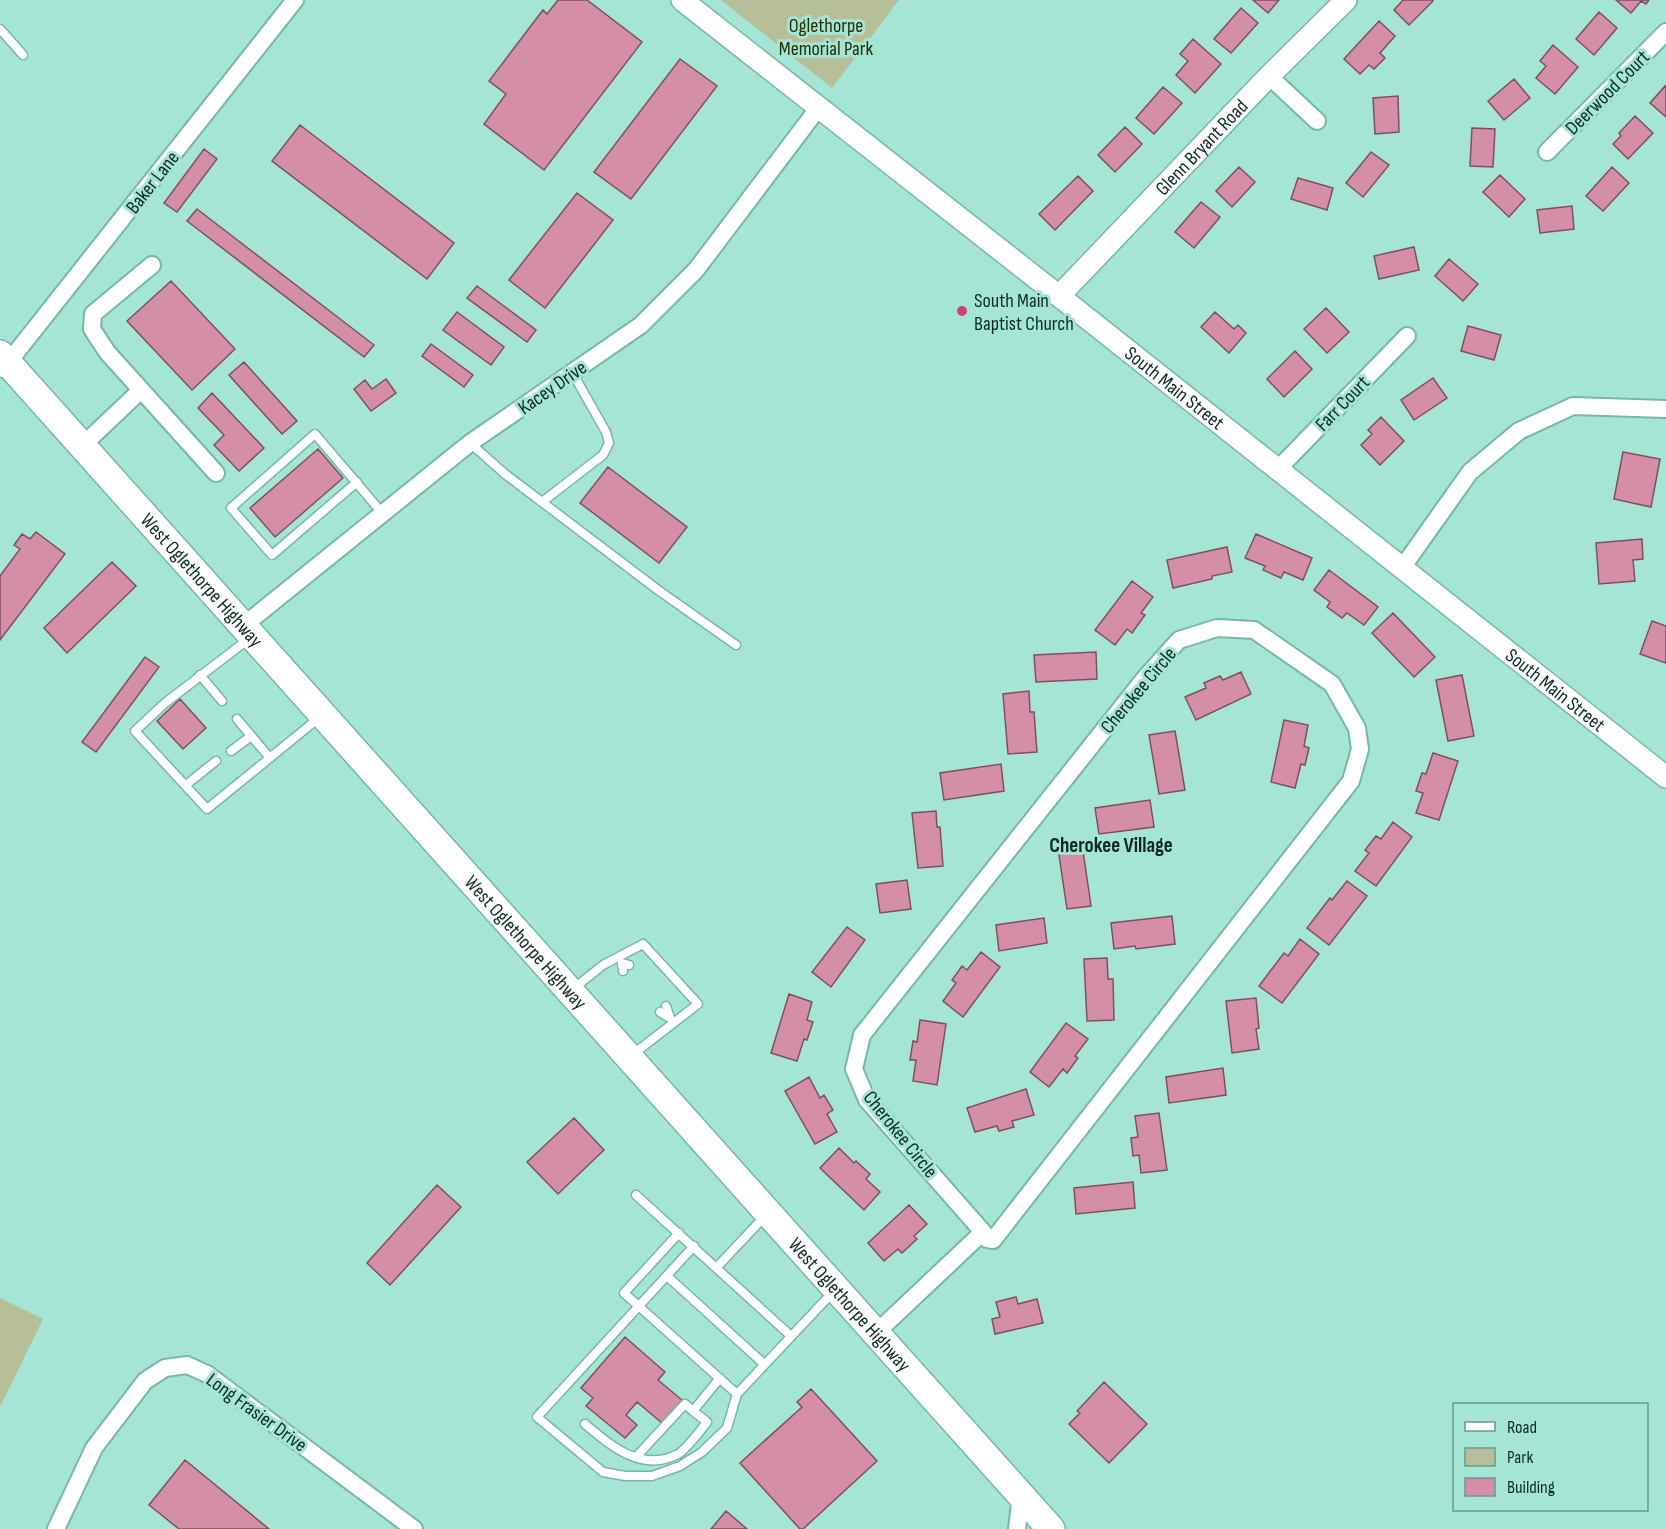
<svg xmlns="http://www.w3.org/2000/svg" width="1666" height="1529" viewBox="0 0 1666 1529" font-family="'Sofia Sans Condensed',sans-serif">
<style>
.green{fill:#b6bf97}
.building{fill:#d48fa6;stroke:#804f5f;stroke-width:1.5}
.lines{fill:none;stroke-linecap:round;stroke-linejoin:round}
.service-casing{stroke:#77b7a9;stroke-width:11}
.minor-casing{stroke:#77b7a9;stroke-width:20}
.tertiary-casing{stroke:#77b7a9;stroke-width:24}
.trunk-casing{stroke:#77b7a9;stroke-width:30}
.service{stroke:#fff;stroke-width:8}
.minor{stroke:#fff;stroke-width:16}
.tertiary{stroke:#fff;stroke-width:21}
.trunk{stroke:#fff;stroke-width:27}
.poi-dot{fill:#cc437c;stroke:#a4e5d6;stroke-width:2}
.labels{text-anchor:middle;stroke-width:6;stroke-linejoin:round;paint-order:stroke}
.park-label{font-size:20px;fill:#272e00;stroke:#a4e5d6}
.street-label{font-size:20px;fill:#0f2a24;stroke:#a4e5d6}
.poi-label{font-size:20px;fill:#0f2a24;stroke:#a4e5d6;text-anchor:start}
.neighbourhood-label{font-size:21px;font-weight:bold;fill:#0f2a24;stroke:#a4e5d6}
</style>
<rect width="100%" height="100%" fill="#a4e5d6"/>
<path class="green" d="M721,0H899L832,88Z
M0,1298L43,1319L0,1407Z"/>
<path class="building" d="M558,0H587L642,42L544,170L484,124L506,94L489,81L543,10L547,14Z
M1253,0H1279L1268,13Z
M1403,0H1433V1L1409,25L1394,10Z
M1616,0H1649L1646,4L1641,1L1631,13Z
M1241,8L1258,23L1231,53L1214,39Z
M1599,12L1617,28L1594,55L1576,39Z
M1379,21L1395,36L1380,53L1385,58L1374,69L1369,65L1360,74L1344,59Z
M1193,39L1221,64L1195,93L1176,75L1188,61L1180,54Z
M1553,45L1578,67L1555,94L1536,78L1546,66L1540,61Z
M680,59L717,86L631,199L594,172Z
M1514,79L1530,98L1504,120L1488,101Z
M1666,85V117L1650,103Z
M1163,87L1182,103L1154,134L1136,118Z
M1398,96L1399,132L1375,134L1373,98Z
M1635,116L1653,133L1628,159L1613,144L1621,136L1619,133Z
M300,125L454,243L427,279L272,161Z
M1125,127L1142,144L1115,172L1098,155Z
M1472,128L1495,129L1493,167L1470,166Z
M204,149L217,159L177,212L164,203Z
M1371,152L1389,165L1363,197L1346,183Z
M1239,167L1255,182L1232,207L1216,191Z
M1612,167L1629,183L1603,211L1586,196Z
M1500,175L1525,199L1509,217L1483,192Z
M1078,176L1093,191L1055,230L1039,214Z
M1298,178L1333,188L1327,210L1291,199Z
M577,193L613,220L545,308L509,280Z
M1201,202L1220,217L1194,248L1175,232Z
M1572,206L1574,229L1540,233L1537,210Z
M197,209L374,345L364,357L187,221Z
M1414,247L1419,270L1379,279L1374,256Z
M1449,259L1478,284L1463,301L1435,276Z
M171,281L235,349L192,390L127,321Z
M477,286L536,330L527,342L467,298Z
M1326,308L1349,332L1327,353L1304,329Z
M457,312L504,347L491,365L443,330Z
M1215,312L1234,329L1238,325L1246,333L1229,353L1201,327Z
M1468,326L1501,335L1494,360L1461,351Z
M431,344L473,375L464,387L422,356Z
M1295,351L1312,369L1284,397L1267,379Z
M244,362L297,421L282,434L229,375Z
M1433,378L1447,398L1414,420L1401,400Z
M386,379L396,393L371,411L354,389L365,380L372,389Z
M212,393L264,448L239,471L214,445L224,435L198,408Z
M1381,417L1404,441L1380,465L1361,445L1372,434L1368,430Z
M318,449L343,478L275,537L250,508Z
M1623,452L1660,459L1651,507L1614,499Z
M608,467L687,527L659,563L580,503Z
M36,532L65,554L0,640V576L20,549L14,545L22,534L30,539Z
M1256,534L1312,558L1303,580L1284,572L1281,578L1263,570L1265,566L1245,558Z
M1642,539L1643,559L1633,560L1635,581L1599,584L1596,543Z
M1227,547L1232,572L1212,576V579L1173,588L1167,560Z
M112,562L136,586L67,653L44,628Z
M1329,570L1378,607L1364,625L1347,613L1342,618L1327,607L1330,602L1314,590Z
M1132,581L1153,597L1141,613L1145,615L1132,633L1127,629L1115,645L1095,630Z
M1393,613L1435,657L1414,677L1372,633Z
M1652,621L1666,626V663L1640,654Z
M1096,652L1097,679L1036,682L1034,655Z
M145,657L159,667L96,752L82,742Z
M1241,672L1251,694L1196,720L1185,697L1206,688L1204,683L1220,676L1223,680Z
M1462,675L1474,736L1448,741L1436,680Z
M1029,691L1030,712H1034L1037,752L1008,754L1003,694Z
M180,699L206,728L183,749L157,721Z
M1284,720L1308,725L1304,746L1309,748L1305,765L1301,764L1295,788L1271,782Z
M1175,731L1185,790L1159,794L1149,735Z
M1433,753L1458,761L1439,820L1416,813L1423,793L1416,791L1422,773L1426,774Z
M1001,764L1004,791L944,800L940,773Z
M1150,800L1154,827L1099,834L1095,808Z
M936,811L937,827H940L943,866L918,868L912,813Z
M1393,822L1412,837L1376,886L1355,871L1369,853L1365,850L1376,836L1381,839Z
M1082,844L1091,906L1067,909L1058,848Z
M907,880L911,909L880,913L876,884Z
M1347,881L1367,896L1329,945L1307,928L1330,898L1332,900Z
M1172,916L1175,944L1136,949L1135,946L1114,949L1111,923Z
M1044,918L1047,943L999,951L996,925Z
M847,927L865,940L831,987L812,972Z
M1300,939L1319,954L1282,1003L1259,986L1284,953L1288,956Z
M981,952L1000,967L963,1017L943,1001L956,983L952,980L962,966L967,970Z
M1107,958L1108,979H1113L1114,1020L1087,1021L1084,959Z
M789,994L812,1002L807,1020L813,1022L807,1040L804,1039L797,1061L771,1053Z
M1256,998L1259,1028L1256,1029L1259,1049L1232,1053L1226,1001Z
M920,1020L946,1024L937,1085L913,1081L916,1060H910L913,1041L917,1042Z
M1066,1023L1088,1039L1075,1056L1078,1058L1067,1073L1063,1069L1049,1087L1030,1072Z
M1223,1068L1226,1095L1169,1103L1166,1077Z
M809,1077L820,1098L824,1095L833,1110L827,1114L837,1132L815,1144L785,1091Z
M1026,1089L1034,1115L1012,1121L1014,1127L999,1131L997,1126L975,1132L967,1108Z
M1159,1113L1167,1170L1141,1173L1139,1155L1133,1156L1131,1138L1138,1137L1135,1116Z
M574,1118L604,1150L558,1194L527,1162Z
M839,1148L854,1163L856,1161L870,1174L866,1179L880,1192L864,1210L820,1168Z
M1133,1182L1135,1208L1076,1214L1074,1188Z
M437,1185L461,1207L390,1285L367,1263Z
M909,1205L927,1224L914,1236L917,1239L902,1253L898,1249L884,1261L868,1243Z
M1016,1297L1018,1304L1037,1299L1043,1323L995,1334L992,1319L1000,1317L996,1302Z
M625,1337L665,1372L658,1380L682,1400L662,1423L637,1402L626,1415L637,1425L625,1438L586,1406L593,1398L581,1388Z
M1104,1382L1147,1424L1109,1463L1069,1424L1080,1413L1077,1411Z
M811,1389L877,1461L803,1529H800L740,1463L802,1407L797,1402Z
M185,1460L269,1529H179L149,1505Z
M726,1511L747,1529H711Z"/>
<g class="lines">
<defs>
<path id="service" d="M0,29L23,55
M470,443L505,474L542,502L603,455L609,443L606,432L572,372
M357,482L272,555L231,508L315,434L383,514
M542,502L658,590L736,645
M250,638L165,703L135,731L207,809L320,717
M200,675L222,701
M237,719L270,758
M231,751L251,736
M186,785L216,761
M623,971L622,963L629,965
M573,989L603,965L643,944L698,1004L632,1055
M660,1012L670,1018L666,1006
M636,1195L791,1336
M679,1233L624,1293L737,1394
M694,1246L537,1417L603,1472L625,1476H652L680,1466L702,1452L727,1428L737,1394L834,1291
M717,1267L766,1215
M667,1276L764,1364
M585,1424C611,1446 642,1473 678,1454C687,1449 700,1431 707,1422L693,1411L720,1378
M636,1457L685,1404L693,1411"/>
<path id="minor" d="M1269,76L1317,121
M1547,152L1666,32
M152,265L93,314L92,329L107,352L216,473
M3,369L295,0
M82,446L141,390
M1278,469L1407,336
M1402,568L1470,472L1519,431L1573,406L1666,409
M243,626L470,443L641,325L696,270L819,107
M1217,628L1254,630L1332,684L1357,728L1360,749L1351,781L993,1240L987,1239L983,1232L867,1100L854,1069L862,1035L1145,678L1179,640Z
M876,1333L983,1232
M56,1529L94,1448L145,1381L165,1368L187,1365L207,1374L414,1529
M1017,1529L1021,1495"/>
<g id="tertiary">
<path id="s1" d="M682,0L1059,296L1666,777"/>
<path id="s2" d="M1059,296L1269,76L1346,0"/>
</g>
<g id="trunk">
<path id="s3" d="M0,354L1051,1529"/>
</g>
</defs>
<use href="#service" class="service-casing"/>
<use href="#minor" class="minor-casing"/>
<use href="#tertiary" class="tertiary-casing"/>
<use href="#trunk" class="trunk-casing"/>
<use href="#service" class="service"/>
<use href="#minor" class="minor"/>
<use href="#tertiary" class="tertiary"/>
<use href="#trunk" class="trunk"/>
</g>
<circle class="poi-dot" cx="962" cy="311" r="6"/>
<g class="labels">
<g class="park-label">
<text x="826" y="32">Oglethorpe<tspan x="826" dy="23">Memorial Park</tspan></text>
</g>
<g class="street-label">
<text transform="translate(1607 92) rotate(-45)" y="7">Deerwood Court</text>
<text dy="7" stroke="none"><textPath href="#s2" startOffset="206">Glenn Bryant Road</textPath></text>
<text transform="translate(152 182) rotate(-52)" y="7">Baker Lane</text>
<text transform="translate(552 387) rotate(-35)" y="7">Kacey Drive</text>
<text dy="7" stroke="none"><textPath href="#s1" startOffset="627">South Main Street</textPath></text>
<text transform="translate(1342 403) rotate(-46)" y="7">Farr Court</text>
<text dy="7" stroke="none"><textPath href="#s3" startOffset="303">West Oglethorpe Highway</textPath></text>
<text transform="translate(1138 690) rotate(-50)" y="7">Cherokee Circle</text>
<text dy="7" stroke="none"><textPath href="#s1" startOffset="1113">South Main Street</textPath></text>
<text dy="7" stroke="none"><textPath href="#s3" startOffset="789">West Oglethorpe Highway</textPath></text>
<text transform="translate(901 1134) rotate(51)" y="7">Cherokee Circle</text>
<text dy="7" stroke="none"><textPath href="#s3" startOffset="1275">West Oglethorpe Highway</textPath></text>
<text transform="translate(257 1412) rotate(36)" y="7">Long Frasier Drive</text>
</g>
<g class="poi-label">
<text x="974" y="307">South Main<tspan x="974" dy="23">Baptist Church</tspan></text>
</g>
<g class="neighbourhood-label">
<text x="1111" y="852">Cherokee Village</text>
</g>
</g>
<rect x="1453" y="1403" width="195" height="108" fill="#a4e5d6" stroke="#689a8f" stroke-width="1.5"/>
<rect x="1465" y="1422" width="30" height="9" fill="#ffffff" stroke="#689a8f" stroke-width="1.5"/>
<text x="1507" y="1433" font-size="18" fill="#0f2a24">Road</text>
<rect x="1465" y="1448" width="30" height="18" fill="#b6bf97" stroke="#689a8f" stroke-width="1.5"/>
<text x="1507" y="1463" font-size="18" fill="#0f2a24">Park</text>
<rect x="1465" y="1478" width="30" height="18" fill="#d48fa6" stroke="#689a8f" stroke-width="1.5"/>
<text x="1507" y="1493" font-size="18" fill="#0f2a24">Building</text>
</svg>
